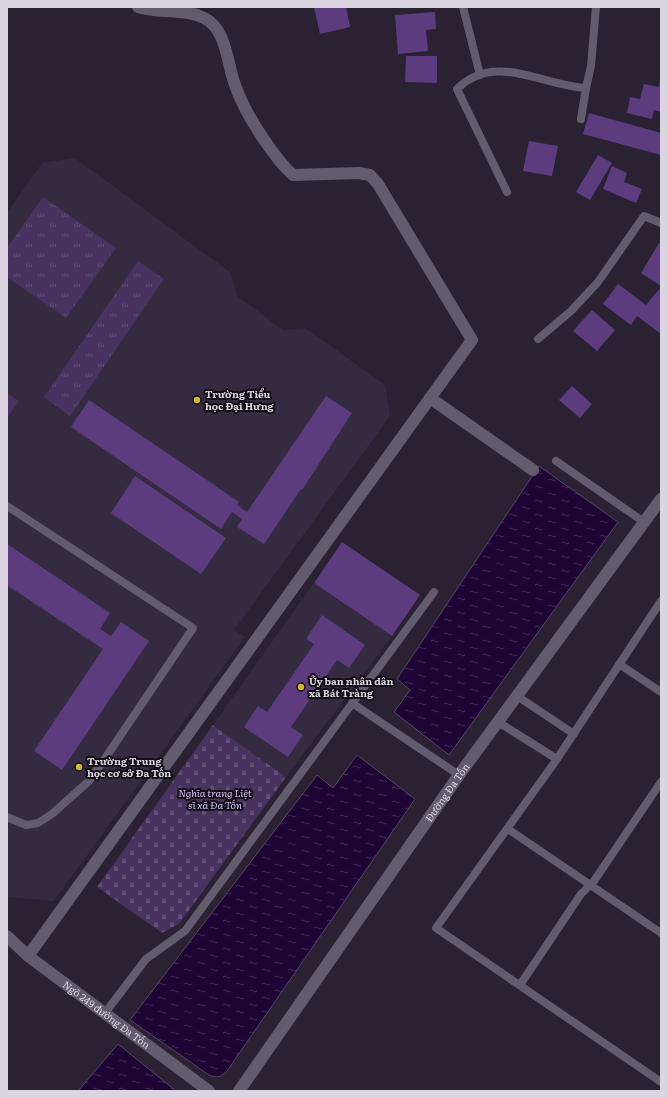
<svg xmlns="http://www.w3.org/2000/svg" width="668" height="1098" viewBox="0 0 668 1098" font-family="Literata,serif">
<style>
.built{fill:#352b41}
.grass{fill:url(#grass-tufts)}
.cemetery{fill:url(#cemetery-stones)}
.garden{fill:#473260}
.water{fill:url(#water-ripples);stroke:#564368}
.building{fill:#5c3c7f}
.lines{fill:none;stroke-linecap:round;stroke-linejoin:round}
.lane{stroke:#635b6e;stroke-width:8}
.street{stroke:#635b6e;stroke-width:12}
.secondary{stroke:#635b6e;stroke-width:12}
.poi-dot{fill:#d6b534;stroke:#110e15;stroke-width:1.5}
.labels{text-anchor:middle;stroke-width:4;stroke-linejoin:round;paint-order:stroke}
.poi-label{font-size:10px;font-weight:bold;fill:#dad5e1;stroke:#110e15;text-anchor:start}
.park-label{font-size:10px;font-style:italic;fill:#d7bef9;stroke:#110e15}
.street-label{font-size:10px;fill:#dad5e1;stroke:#110e15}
</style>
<defs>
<pattern id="grass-tufts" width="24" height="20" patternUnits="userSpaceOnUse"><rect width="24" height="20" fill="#473260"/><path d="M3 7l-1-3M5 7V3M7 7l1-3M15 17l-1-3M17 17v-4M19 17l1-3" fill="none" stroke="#614f76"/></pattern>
<pattern id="cemetery-stones" width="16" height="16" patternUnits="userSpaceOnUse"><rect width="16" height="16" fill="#473260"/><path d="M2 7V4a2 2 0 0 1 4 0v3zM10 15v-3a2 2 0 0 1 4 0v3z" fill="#614f76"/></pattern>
<pattern id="water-ripples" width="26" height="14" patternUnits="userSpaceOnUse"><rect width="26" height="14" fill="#1e0434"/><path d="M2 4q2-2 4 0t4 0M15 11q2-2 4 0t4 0" fill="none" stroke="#3e2851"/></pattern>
</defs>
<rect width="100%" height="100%" fill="#2a2233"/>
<path class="built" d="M75,158L231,273L237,296L283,330L305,328L385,385L390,416L234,630L245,637L54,901L7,897V213L42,163Z
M314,583L392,636L286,777L213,725Z"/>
<path class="grass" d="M43,197L116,248L66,318L7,277V248Z
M138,261L164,279L70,416L44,397Z"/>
<path class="cemetery" d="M213,725L286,777L179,924L162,933L97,887Z"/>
<path class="garden" d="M7,393L19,401L7,418Z"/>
<path class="water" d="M539,466L618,522L449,755L394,712L410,690L397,679Z
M357,755L415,799L227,1071C221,1077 217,1078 209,1075L130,1020L317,775L333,788Z
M118,1044L176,1091H78Z"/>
<path class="building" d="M314,7H346L350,27L320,34Z
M435,12L436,29L426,30L428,51L398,54L395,15Z
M406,56H437V83L405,82Z
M660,79L661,112L654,110L652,119L627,113L630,97L640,99L644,84L659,87Z
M589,113L661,133V155L583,134Z
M529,141L558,146L552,176L523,171Z
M598,155L612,163L590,200L576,192Z
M612,166L627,173L624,182L642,189L636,203L603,189Z
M659,243L661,244V286L641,273Z
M618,284L646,305L661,287V334L637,316L631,325L603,304Z
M592,310L615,330L597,351L573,331Z
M572,386L592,404L580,418L559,400Z
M326,396L352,413L302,490L301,489L264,544L237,527L242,519L232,512L221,529L71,427L89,400L239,502L237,505L247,512Z
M135,476L226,538L201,574L111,513Z
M342,542L420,595L392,636L314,583Z
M7,544L110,613L100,629L111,636L121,622L149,641L62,770L34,751L103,649L7,585Z
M322,615L365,645L349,668L337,660L291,727L303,735L288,757L244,727L258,706L267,712L314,644L306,639Z"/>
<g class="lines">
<path class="lane" d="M463,7L480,75
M581,119L586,88
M507,192L457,89C495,51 542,86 586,88L591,66L596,7
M538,339L571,311L598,282L644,216L661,223
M556,461L644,522
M7,506L193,628L106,757L89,781L52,814L38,823L26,825L7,817
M661,601L557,759L436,928L661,1082
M619,664L661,692
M517,696L574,734
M352,703L459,775
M498,722L557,759
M508,829L661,933
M520,985L581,894L594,881L661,782
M105,1013L146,959L185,931L434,592"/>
<g class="street">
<path d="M430,398L533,470"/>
<path id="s1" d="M7,936L28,956L209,1091"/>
<path d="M28,956L472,340L378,184L370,175L359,173L293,175C277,161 256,129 246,110C242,102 237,92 234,82C227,62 226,28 204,18C184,8 159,14 138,7"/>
</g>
<path class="secondary" id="s2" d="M239,1091L459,775L661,499"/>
</g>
<g class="poi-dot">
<circle cx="197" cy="400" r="4"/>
<circle cx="301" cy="687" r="4"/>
<circle cx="79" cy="767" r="4"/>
</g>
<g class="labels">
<g class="poi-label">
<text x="205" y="398">Trường Tiểu<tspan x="205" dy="12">học Đại Hưng</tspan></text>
<text x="309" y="685">Ủy ban nhân dân<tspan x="309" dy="12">xã Bát Tràng</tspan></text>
<text x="87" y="765">Trường Trung<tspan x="87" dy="12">học cơ sở Đa Tốn</tspan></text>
</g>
<g class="park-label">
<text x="215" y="797">Nghĩa trang Liệt<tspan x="215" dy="12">sĩ xã Đa Tốn</tspan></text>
</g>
<g class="street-label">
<text dy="4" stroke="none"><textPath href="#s2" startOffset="364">Đường Đa Tốn</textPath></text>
<text dy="4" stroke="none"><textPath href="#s1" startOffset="127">Ngõ 249 đường Đa Tốn</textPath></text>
</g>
</g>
<rect width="668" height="1098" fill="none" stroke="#dad5e1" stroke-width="16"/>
</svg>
